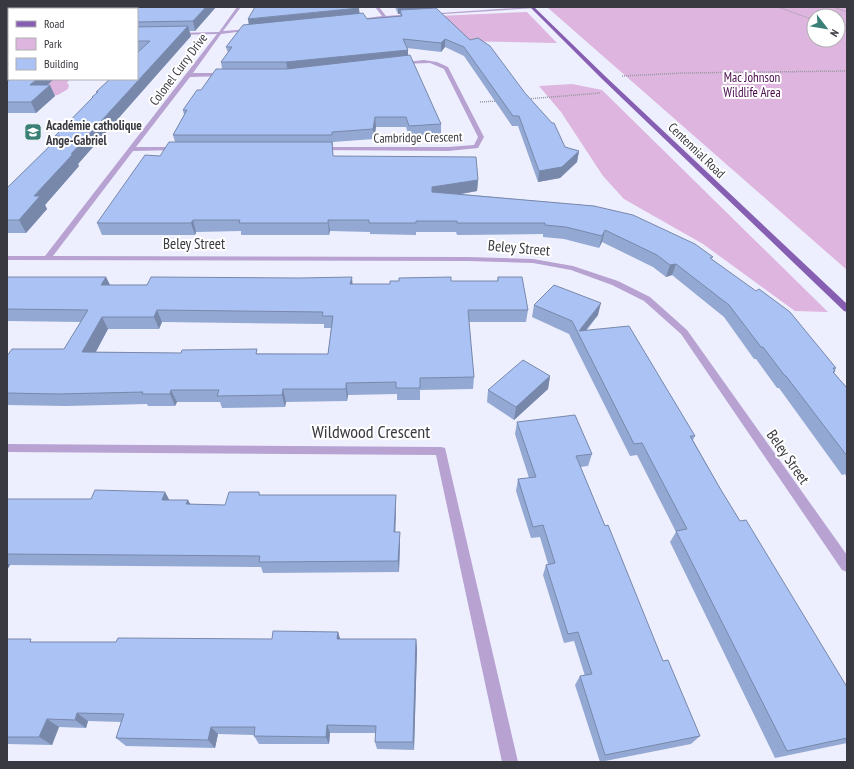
<svg xmlns="http://www.w3.org/2000/svg" width="854" height="769" viewBox="0 0 854 769" font-family="'PT Sans Narrow',sans-serif">
<style>
.green{fill:#ddb5de;fill-rule:evenodd}
.lines{fill:none;stroke-linecap:round;stroke-linejoin:round}
.path-far1{stroke:#9898a4;stroke-width:1;stroke-dasharray:1 1;stroke-linecap:butt}
.path{stroke:#9898a4;stroke-width:1.5;stroke-dasharray:1 1;stroke-linecap:butt}
.minor{fill:#b7a2d1;fill-rule:evenodd}
.major{fill:#875fb2;fill-rule:evenodd}
.wall{fill:#93a8d2;fill-rule:evenodd}
.shaded-wall{fill:#7888ab}
.building{fill:#abc3f4;stroke:#7888ab;fill-rule:evenodd}
.labels{text-anchor:middle;stroke-width:4;stroke-linejoin:round;paint-order:stroke}
.far-street-label{font-size:13px;fill:#393941;stroke:#fff}
.far-park-label{font-size:13px;fill:#4b0d4f;stroke:#fff}
.far-poi-label{font-size:13px;font-weight:bold;fill:#393941;stroke:#fff;text-anchor:start}
.street-label{font-size:15px;fill:#393941;stroke:#fff}
.near-street-label{font-size:18px;fill:#393941;stroke:#fff}
</style>
<rect width="100%" height="100%" fill="#eeeffe"/>
<path class="green" d="M547,7H847V270ZM814,16H838V40H814Z
M527,12L557,43L457,41L438,16Z
M43,80H69L67,83L69,85L68,89L58,95L49,96Z
M572,84L602,90L828,312L795,311L703,244L624,199L603,176L561,112L539,86Z"/>
<g class="lines">
<path class="path-far1" d="M778,7L814,20
M833,7L847,12
M838,29L847,32"/>
<path class="path" d="M622,76L684,73L847,71
M527,99L600,93
M480,102L497,101"/>
<path class="minor" d="M237,7H241L223,31L251,29L253,30L221,34L193,73H224L227,75L226,76L190,77L136,147H178L180,148V150L133,151L53,256L468,257L533,259L573,266L618,281L650,297L687,330L847,555V572L842,570L681,334L644,301L612,285L571,270L533,263L468,261L7,260V256H45L217,34L177,35L175,33L219,32Z
M375,7H379L386,16L412,14L414,15L354,21L352,20L382,16Z
M529,7L535,8L428,15L426,14Z
M424,60L437,62L448,67L484,137L478,148L448,151L318,150L317,149L320,147H448L474,145L478,137L444,69L430,63L400,64L398,63Z
M7,444L441,447L445,448L518,762H502L436,455L7,452Z"/>
<path class="major" d="M530,7H534L605,76L847,304V312L844,311L601,78Z"/>
</g>
<path class="wall" d="M7,7H216L195,31H189L191,36L78,164L79,166L45,205L47,209L26,233H7V188L57,139L55,136L93,98L92,97L97,93L96,92L140,51H137V9H9V77H7Z
M395,7H442L431,8L565,147L579,151L577,162L560,178L538,182L518,126H512L464,56L445,47L441,52L407,48L408,50V55L441,124V134L409,136L406,127H376L374,139L333,142V146H332L333,156L478,180L477,191L461,194L594,206L712,259L836,368L835,370V371L834,373L847,388V478L845,474L842,475L779,388H777L756,359H754L724,317L672,275L666,277L653,267L602,242L599,248L564,239L543,237V234L457,235L456,232H416V235L370,234V232L330,231L329,235H241V231L196,232L195,235H102L97,223L160,156L175,142L173,135L184,115L183,110L201,90L222,69L221,62L228,53L226,47L359,8V14L367,19L400,16V14H398Z
M7,82L48,85L55,96L36,113H7Z
M7,277H106L110,285L390,284L451,281H497L498,277L528,310L526,322H469L474,377L473,389L420,390V400H397V394L348,395L347,401L286,402L285,407L222,408L220,402H177L175,406H148L147,404L66,406L7,405V356L64,349L81,322L7,321ZM162,322L324,324V328H331L328,354L181,353L96,352L108,329H159Z
M534,305L598,315L586,331L695,436L693,440L721,490L740,521L847,687V743L775,758L670,542L676,532L637,455L630,456L569,334L532,317Z
M550,376L548,389L514,420L487,402L488,390Z
M517,422L592,454L588,466L580,467L663,661L700,736L691,744L600,762L575,685L580,676H585L574,641L564,643L543,575L546,565L548,564L540,537L531,538L516,491L518,479L529,478L515,434Z
M165,492L169,500H188L190,504L225,505L259,492L260,495H396V506L395,532L400,543L399,572L263,573L261,567L10,565L7,570V499H91Z
M338,632L340,639H416L417,649L414,750L377,749L375,742L376,733H330L329,744H259L254,736V735L218,734L215,748L126,746L116,738L121,722L88,721L86,728L59,727L52,745L7,744V639L33,642H116L272,639Z"/>
<path class="shaded-wall" d="M206,7H216L195,31L193,21Z
M398,7H431V12L400,10V14H398Z
M359,8L360,17L249,27L248,19Z
M188,26L191,36L78,164L79,166L45,205L47,209L26,233L19,220L34,196L71,154Z
M445,39V47L441,52V43Z
M408,50V59L288,72L286,62Z
M37,79H54L35,96L30,85Z
M50,85L55,96L36,113L31,102Z
M375,117L376,127L374,139L373,129Z
M579,151L577,162L560,178L538,182L539,171Z
M478,180L477,191L432,199V187Z
M193,220L196,232L195,235L191,223Z
M328,220L330,231L329,235L328,223Z
M605,230L602,242L599,248L602,236Z
M676,264L672,275L666,277L670,265Z
M106,277L112,289L101,285Z
M352,277L353,289L350,284Z
M601,303L598,315L580,337L579,331Z
M157,310L162,322L159,329L154,317Z
M102,317L108,329L89,364L82,352Z
M550,376L548,389L514,420L516,407Z
M346,383L348,395L347,401L346,389Z
M283,389L286,402L285,407L282,395Z
M171,390L177,402L175,406L170,394Z
M165,492L171,503L162,500Z
M396,495V506L395,543L394,532Z
M188,500L194,511L186,504Z
M400,532V543L399,572L398,561Z
M7,563L10,565L7,570Z
M338,632L341,642L337,639Z
M416,639L417,649L414,750L413,742Z
M77,713L88,721L86,728L75,720Z
M47,719L59,727L52,745L39,737Z
M327,725L330,733L329,744L326,737Z
M211,727L218,734L215,748L208,740Z"/>
<path class="building" d="M7,7H206L193,21L137,22V9H9V66H7Z
M255,7H358L359,8L248,19Z
M436,8L470,40L478,38L490,46L525,93L552,123H554L565,147L579,151L562,167L539,171L519,116H513L464,47L445,39L441,43L403,39L408,50L286,62H221L232,47H226L243,25L363,13L367,19L402,16L400,10Z
M188,26L71,154H73L34,196H40L19,220H7V188L60,136H55L93,97H92L98,92H96L110,79H137V53L150,41H137V27Z
M410,55L441,124L409,126L406,117H375L373,129L332,132V135H173L187,110H183L197,90H201L216,69H287Z
M11,79H37L30,85H50L31,102H7V82Z
M169,142H332L333,156L476,157L478,180L432,187V192L594,206L633,215L695,244L713,257L710,258L756,291L759,289L790,312L836,368H833L835,371L833,372L847,388V456L786,376H785L763,347H761L729,305L676,264L670,265L657,255L605,230L602,236L566,227L545,225V223H457V221H416V223H369V220H328V223H239L240,220H193L191,223H97L145,155L160,156Z
M7,277H106L101,285H147L151,277L299,278L352,277L350,284H390V281H399V278L451,277V281H498V277H522L528,310H468L474,377L420,378V388H396V382L346,383V389H283L282,395L217,396L219,390H171L170,394H142L143,392L58,394L7,393V356L12,349H64L88,310L7,309ZM157,310L323,312L322,316H333L328,354H256L257,349L182,350L181,353L82,352L102,317H154Z
M554,285L601,303L579,331L629,326L695,436H690L721,490L740,521L746,520L847,687V738L787,751L676,531L687,529L642,443L634,444L572,321L534,305Z
M523,360L550,376L516,407L488,390Z
M575,415L592,454L576,456L605,526L608,525L663,661L668,660L700,736L605,755L580,676L592,674L578,632L568,634L546,565L555,563L543,525L533,527L518,479L536,477L517,422Z
M95,490L165,492L162,500H188L186,504L225,505L229,492H259V495H396L394,532H400L398,561L259,562L260,556L7,554V499H91Z
M273,631L338,632L337,639H416L413,742H375L376,726L327,725L326,737L254,736L255,727H211L208,740L116,738L124,714L77,713L75,720L47,719L39,737H7V639H31L30,642H116L118,638L272,639Z"/>
<defs>
<symbol id="school-square" viewBox="-11 -11 22 22"><rect x="-9" y="-9" width="18" height="18" rx="4" fill="#3a8076" stroke="#fff"/><path d="M0-5L7-2L0 1L-7-2ZM-4 1L0 2.5L4 1V4Q0 6-4 4Z" fill="#fff"/></symbol>
</defs>
<g fill-rule="evenodd">
<use href="#school-square" x="23" y="122" width="20" height="20"/>
</g>
<g class="labels">
<g class="far-street-label">
<text transform="translate(178 69) rotate(-53)" y="5">Colonel Curry Drive</text>
<text transform="translate(418 137) rotate(-1)" y="5">Cambridge Crescent</text>
<text transform="translate(697 150) rotate(44)" y="5">Centennial Road</text>
</g>
<g class="far-park-label">
<text x="752" y="82">Mac Johnson<tspan x="752" dy="15">Wildlife Area</tspan></text>
</g>
<g class="far-poi-label">
<text x="46" y="130">Académie catholique<tspan x="46" dy="15">Ange-Gabriel</tspan></text>
</g>
<g class="street-label">
<text x="194" y="249">Beley Street</text>
<text transform="translate(519 248) rotate(5)" y="5">Beley Street</text>
<text transform="translate(788 457) rotate(55)" y="5">Beley Street</text>
</g>
<g class="near-street-label">
<text x="371" y="438">Wildwood Crescent</text>
</g>
</g>
<rect width="854" height="769" fill="none" stroke="#393941" stroke-width="16"/>
<rect x="8" y="8" width="130" height="72" fill="#ffffff" stroke="#b0b0b3"/>
<rect x="16" y="21" width="20" height="6" fill="#875fb2" stroke="#b0b0b3"/>
<text x="44" y="28" font-size="12" fill="#393941">Road</text>
<rect x="16" y="38" width="20" height="12" fill="#ddb5de" stroke="#b0b0b3"/>
<text x="44" y="48" font-size="12" fill="#393941">Park</text>
<rect x="16" y="58" width="20" height="12" fill="#abc3f4" stroke="#b0b0b3"/>
<text x="44" y="68" font-size="12" fill="#393941">Building</text>
<g transform="translate(826 28) rotate(121)"><circle r="19" fill="#ffffff" stroke="#b0b0b3"/>
<path d="M0-3L7 15L0 10L-7 15Z" fill="#3a8076"/>
<text y="-6" font-size="11" font-weight="bold" text-anchor="middle" fill="#393941">N</text>
</g>
</svg>
